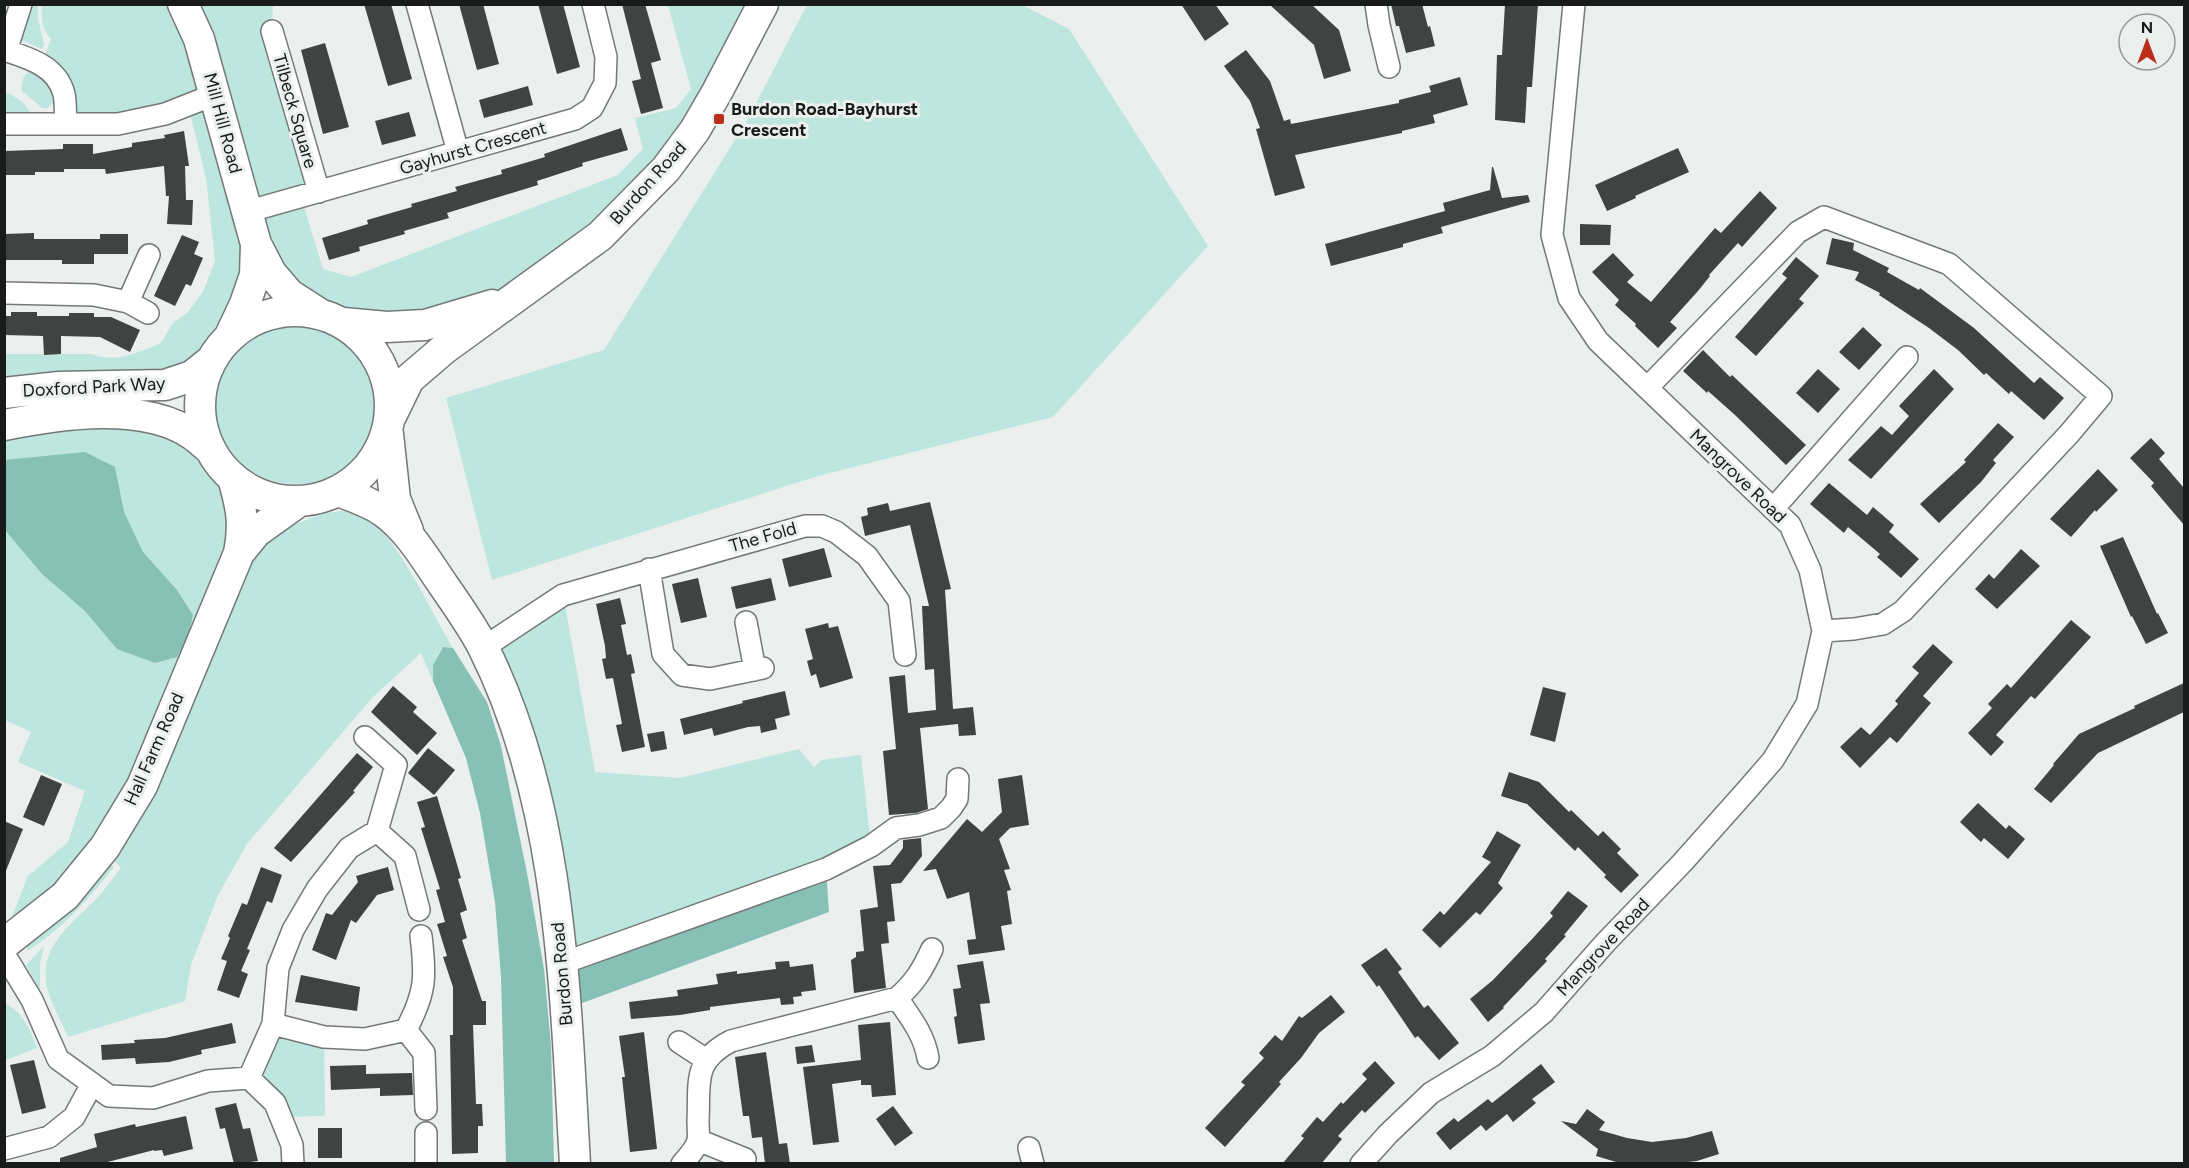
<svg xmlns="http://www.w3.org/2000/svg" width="2189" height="1168" viewBox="0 0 2189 1168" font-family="Figtree,sans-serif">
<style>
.green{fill:#bde6de}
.forest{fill:#87c1b6}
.building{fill:#404342}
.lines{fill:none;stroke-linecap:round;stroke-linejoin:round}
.street-casing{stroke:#747877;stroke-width:24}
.secondary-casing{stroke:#747877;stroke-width:33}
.street{stroke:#fff;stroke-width:21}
.secondary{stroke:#fff;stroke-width:30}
.poi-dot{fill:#bb2f1a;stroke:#ebefee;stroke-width:2}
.labels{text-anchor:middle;stroke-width:6;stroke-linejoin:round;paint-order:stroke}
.poi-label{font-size:18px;font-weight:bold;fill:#191a1a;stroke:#ebefee;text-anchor:start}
.street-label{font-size:18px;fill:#191a1a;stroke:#ebefee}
</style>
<rect width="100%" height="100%" fill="#ebefee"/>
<path class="green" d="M29,5H38V18L44,45L42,49L21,40L20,36Z
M42,5H273L272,31L319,192L301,197L323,269L351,277L618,175L643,149L635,118L676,108L691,89L668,5H763L695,130L514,298L343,323L271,273L229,338L192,376L5,393V354H92C115,364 140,352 161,343L173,323L188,312L203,292L215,261L206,178L188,105L66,123L42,64L51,39C42,30 41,17 42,5Z
M807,5H1022L1069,29L1208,246L1053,417L818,476L492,580L446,398L604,350L748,119Z
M31,68L55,90L57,106L52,104L48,108H42L22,91C20,81 25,75 31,68Z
M5,92C14,96 27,103 30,113L27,115H5Z
M213 401a83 83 0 1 1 166 0a83 83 0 1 1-166 0Z
M93,414L211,450L233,478L241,508L105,847L4,937L28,876L68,842L85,791L18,762L31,732L5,720V425Z
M351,510C357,512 364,514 368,518C403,546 429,609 453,648L442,647L433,665V681L421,653L372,698L247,844L218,895L191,965L185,1001L68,1037C62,1023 54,1009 49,994C34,949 71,925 98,897C106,888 114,877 121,868L112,858L146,809L154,794L251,555L274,532L325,513Z
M563,595L595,772L680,778L799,749L814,767L822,760L861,755L871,846L563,963L483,648Z
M109,863L114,867C89,899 61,930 27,951L28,944Z
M44,946L40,963V990L26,965Z
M4,1003C23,1012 30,1029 37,1048L5,1060Z
M273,1024L324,1037L325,1116L280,1117L249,1078Z"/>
<path class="forest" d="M85,452L115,467L124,512L143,552L177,590L193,615L188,638L177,657L155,663L117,649L85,611L42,574L5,530L4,460Z
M443,647L453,648L487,702L501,746L528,878L544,969L551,1045L554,1163H506L501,977L495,902L480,813L466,758L433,681V665Z
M826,869L829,912L566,1009L563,963Z"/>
<path class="building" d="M364,4H391L412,79L388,86Z
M459,4H483L499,64L477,70Z
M538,4H563L580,67L557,74Z
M622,4H645L661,60L651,63L663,108L641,114L632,81L641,79Z
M1181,4H1215L1229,24L1205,41Z
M1269,4H1311L1339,30L1351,71L1324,79L1314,45Z
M1391,4H1422L1428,27L1430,26L1435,46L1406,53L1399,26H1396Z
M1505,4H1538L1532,87H1527L1525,123L1495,120L1497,55H1502Z
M325,43L349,127L323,134L301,50Z
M1246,50L1270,81L1284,121L1290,119L1291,124L1399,103V100L1431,92L1429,86L1460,77L1468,105L1433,115L1435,123L1402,131V133L1295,155L1305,188L1275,196L1256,129L1260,128L1250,101L1224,66Z
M528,86L533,105L484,118L479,100Z
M409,112L416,136L382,145L375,121Z
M621,128L628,150L582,163L583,166L537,181L538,185L447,213L449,218L404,231L405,234L359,247L360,251L329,260L322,238L368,224L367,220L412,207L411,204L457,191L455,187L502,174L501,170L545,157L544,154Z
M184,131L189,166H185L186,200H193L192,225L167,224L169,196H166L164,166L106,174L105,169H64V172H35V175H4V151L63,149V144H93V154L132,147V143L165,138L164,135Z
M1678,148L1689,172L1635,196L1636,198L1607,211L1595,185Z
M1492,167H1493L1502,198L1528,195L1530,202L1441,227L1443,233L1403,244V247L1331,266L1325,244L1445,211L1443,203L1490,190Z
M1760,191L1777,208L1742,247L1738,243L1709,275L1710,276L1698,291L1670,322L1677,328L1658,348L1635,326L1636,324L1615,305L1619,300L1592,272L1613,253L1634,275L1627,282L1651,302L1715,228L1721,233Z
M1580,224L1611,225L1610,245H1580Z
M34,233V239H100V234H128V254H94V264H62V260H4V234Z
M182,235L199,242L194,254L203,258L191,286L186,284L175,306L154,296Z
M1832,238L1854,243L1853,250L1889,268L1887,272L1919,290L1920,288L1974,328L2034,383L2040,377L2064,398L2044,420L2011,391L2009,394L1986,373L1984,375L1958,350L1929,328L1879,295L1880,293L1855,280L1859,272L1826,264Z
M1796,257L1819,276L1799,299L1804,303L1756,356L1735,337L1787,278L1782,274Z
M11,312H37V316H69V313H94V317H111L140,330L130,352L100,337L61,336V354L44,355L43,336L4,335V316H11Z
M1863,327L1882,345L1859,370L1839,352Z
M1703,350L1730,377L1732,375L1806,445L1786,465L1735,415L1708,391L1707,393L1683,371Z
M1818,369L1840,389L1818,413L1796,393Z
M1934,369L1954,389L1871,479L1848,460L1881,426L1892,435L1909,416L1899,406Z
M1998,423L2014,437L1993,460L1996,463L1981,482L1939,523L1920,504L1966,462L1964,460Z
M2151,438L2165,453L2159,459L2184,488V525L2151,486L2154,483L2130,458Z
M2098,469L2118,490L2096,512L2095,510L2071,537L2050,519Z
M1829,483L1867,515L1873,507L1894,525L1889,532L1919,559L1901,578L1877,557L1880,554L1848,527L1844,533L1810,504Z
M930,502L951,589L945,590L953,709L973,707L976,735L959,736L958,724L920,728L928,809L916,813L889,815L883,751L896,749L889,677L905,675L908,713L936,710L934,669L925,670L922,606H929L910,525L865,536L861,517L868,515L867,508L888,503L890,511Z
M2123,537L2157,614L2158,613L2168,633L2146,644L2132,616L2131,617L2100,546Z
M824,548L832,577L789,587L782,559Z
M2021,549L2040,566L1997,609L1975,589L1989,574L1994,579Z
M698,578L707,617L681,623L672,584Z
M771,578L776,600L736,609L731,587Z
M620,598L626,624L621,625L627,655L631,654L635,673L631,674L645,747L622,752L616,725L622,724L613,678L606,679L602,659L606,658L605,646L596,604Z
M2071,620L2091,637L2035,699L2031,696L1996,735L2004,742L1991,756L1968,733L1992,708L1988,704L2007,684L2011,688Z
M828,623L829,628L838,626L853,678L820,688L816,674L811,676L807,661L813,659L805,629Z
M1933,644L1953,662L1923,696L1931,703L1897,743L1890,737L1860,768L1840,747L1861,727L1870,735L1898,704L1895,701L1919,673L1912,667Z
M2184,683V712L2098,753L2051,803L2034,789L2054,765L2053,764L2079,734L2135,708L2134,706Z
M393,686L417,707L413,712L437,733L417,755L371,712Z
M1543,687L1566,693L1555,742L1530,735Z
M785,691L790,715L775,719L777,729L761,733L760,726L748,727L714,736L712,728L684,735L680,719L743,703L742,701Z
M664,731L667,749L651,752L647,734Z
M428,748L455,770L434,795L408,773Z
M357,753L373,767L353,791L355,792L291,862L274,848Z
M1509,772L1539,782L1569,812L1571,810L1598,836L1603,831L1621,849L1617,853L1639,875L1621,893L1604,877L1606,875L1578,847L1575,851L1527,804L1501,796Z
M41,775L62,784L44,826L23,817Z
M1022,775L1029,825L1010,828L999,839L1010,869L1004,870L1011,890L1007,891L1012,924L1001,926L1005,950L969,955L967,940L976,939L969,892L947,899L936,869L923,871L967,819L982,832L1002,812L998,779Z
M437,796L461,878L458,879L467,910L460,913L467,938L462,940L482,1001H486V1025H473L476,1104H482L483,1126H478V1153L452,1154L450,1035H453V987L443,957L447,956L437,924L445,922L436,890L440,889L421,828L425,827L417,802Z
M1978,803L2006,829L2009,825L2025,839L2008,859L1984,838L1981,842L1960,822Z
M4,821L23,829L5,873H4Z
M1497,831L1521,845L1498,883L1503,888L1480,915L1476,912L1440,948L1422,930L1440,911L1444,915L1491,862L1482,857Z
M921,838L922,856L901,883L891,884L895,921L887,922L889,943L881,944L886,988L854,993L851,960L856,957V952L864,951L860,910L878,907L873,866L890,865L903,848V840Z
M261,867L282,875L272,903L267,901L247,949L250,950L241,971L248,974L239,998L217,990L227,961L221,959L230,938L228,936L242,903L247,905Z
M388,867L394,890L377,895L356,923L351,920L336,960L312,950L326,913L332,915L358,882L356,876Z
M1568,891L1588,906L1564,935L1566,936L1545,959L1547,961L1503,1007L1504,1008L1488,1022L1470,999L1493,980L1533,938L1553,916L1550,913Z
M1386,948L1402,969L1398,972L1424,1008L1428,1005L1459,1043L1439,1060L1418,1036L1415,1038L1379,985L1377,987L1361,965Z
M789,961L790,967L813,964L816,990L801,992L802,996L793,997L794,1004L781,1005L780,998L710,1007V1010L680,1015L631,1019L629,1002L678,996L677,990L718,984L716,974L737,971V974L776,969L775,962Z
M983,961L990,1003L980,1004L985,1040L958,1044L954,1017L957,1016L953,989L961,988L957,965Z
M301,975L360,987L357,1011L295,1002Z
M1331,995L1345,1012L1319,1033L1301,1058L1279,1082L1281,1084L1225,1147L1205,1128L1245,1085L1241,1082L1264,1058L1259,1053L1275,1035L1282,1041L1299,1016L1302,1018Z
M890,1022L896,1095L872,1097L871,1085H861V1080L832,1084L839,1142L813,1145L803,1067L861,1060L858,1025Z
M232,1023L236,1043L201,1050L202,1054L169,1062L136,1064L135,1058L102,1060L101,1045L135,1043L134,1040L165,1038Z
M644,1032L657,1149L630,1152L622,1077H625L619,1036Z
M812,1045L815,1062L797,1064L795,1047Z
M766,1052L779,1144L787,1143L790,1164H765L762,1137L752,1138L749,1116H743L735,1057Z
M34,1060L46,1108L22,1114L10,1065Z
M1375,1061L1395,1083L1365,1113L1362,1110L1338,1136L1342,1139L1321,1164H1282L1304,1138L1301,1136L1317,1117L1323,1122L1341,1102L1343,1104L1367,1079L1362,1074Z
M1541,1064L1555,1082L1532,1099L1536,1103L1513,1122L1507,1114L1486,1131L1481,1125L1450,1150L1436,1133L1454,1118L1458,1122L1488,1099L1492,1103Z
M366,1065V1074L412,1073L413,1095L380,1096V1088L331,1090L330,1066Z
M236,1103L243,1129L250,1128L258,1161L234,1164L225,1128L220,1129L215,1108Z
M893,1106L913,1133L895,1146L876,1119Z
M1587,1109L1605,1122L1599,1130L1627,1138L1652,1142L1686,1138L1712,1131L1719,1154L1697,1161L1670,1164H1623L1596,1156L1598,1149L1561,1121L1576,1124Z
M186,1116L193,1149L164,1156L162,1150L154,1151V1150L100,1164H60V1158L97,1147L94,1134L135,1124L136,1127Z
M318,1128H342V1158H318Z"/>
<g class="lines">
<defs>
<path id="street" d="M417,4L458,152
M1376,4L1379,25L1389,67
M272,31L319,192
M4,50C29,58 57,66 64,94C66,103 65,114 66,123
M6,51L21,4
M4,124H118L165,114L216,94
M246,212L575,119L592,108L605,83L606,57L593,4
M4,293L94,295L128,302L148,313
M128,302L149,255
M1647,388L1798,232L1824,217L1949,264L2101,396L2069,434L1903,611L1883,624L1854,629L1823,631
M1773,509L1907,357
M649,569L663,654L682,675L710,679L763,668
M746,622L755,670
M483,648L563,595L805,526H822L836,532L867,556L899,601L905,655
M377,831L405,856L419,910
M4,954L32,1000L58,1059L109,1096L153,1098L208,1081L249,1078L275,1103L292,1145L293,1164
M563,963L826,869L871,846L896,828L919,825L941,818L951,808L957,799L958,779
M897,998C910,1017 924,1034 928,1058
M273,1024L324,1037L365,1039L406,1030C426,992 426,977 421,936
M406,1030L424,1053L426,1109
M679,1042L705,1059
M249,1078L273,1024L278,968L293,930L317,889L349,848L377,831L396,765L365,737
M426,1133V1164
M698,1140L745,1159
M1029,1148L1033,1164
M4,1149L49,1137L74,1117L92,1084
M682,1164C688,1157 696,1149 698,1140C699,1135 698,1127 698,1121C700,1083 692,1061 731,1041L897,998C914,984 923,969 932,949
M1361,1164L1388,1134L1431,1093L1492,1056L1544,1012L1606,942L1682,863L1747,790L1773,760L1807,704L1823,631L1810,570L1790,525L1598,341L1569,298L1552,235L1574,4"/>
<path id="secondary" d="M183,4L199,39L256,244L271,273L289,294L320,314
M200 406a95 95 0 1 1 190 0a95 95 0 1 1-190 0Z
M343,323L387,327L425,325L492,305
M229,338L245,304L255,275L256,244
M4,393L59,387L165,385L192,376L212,360
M391,416L409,379L444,349L600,236L666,169L695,130L717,92L763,4
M4,425C61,414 143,401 193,435C200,440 205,445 211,450
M388,434L395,499L408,531
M338,491C354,497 370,502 384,512C409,530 426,560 444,586C458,606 472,626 483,647C562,804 565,992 575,1164
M239,553L256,532L298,502
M4,944L65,896L105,847L142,786L239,553C245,523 241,506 233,478"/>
</defs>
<use href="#street" class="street-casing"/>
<use href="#secondary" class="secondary-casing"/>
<use href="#street" class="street"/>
<use href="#secondary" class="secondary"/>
</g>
<rect class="poi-dot" x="713" y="113" width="12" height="12" rx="3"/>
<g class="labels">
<g class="poi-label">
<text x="731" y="115">Burdon Road-Bayhurst<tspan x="731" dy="21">Crescent</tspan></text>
</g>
<g class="street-label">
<text transform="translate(295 111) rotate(74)" y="6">Tilbeck Square</text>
<text transform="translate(223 123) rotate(75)" y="6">Mill Hill Road</text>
<text transform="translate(473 148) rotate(-16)" y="6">Gayhurst Crescent</text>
<text transform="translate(648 183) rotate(-48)" y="6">Burdon Road</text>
<text transform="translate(94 387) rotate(-3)" y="6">Doxford Park Way</text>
<text transform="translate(1738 476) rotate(44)" y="6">Mangrove Road</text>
<text transform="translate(763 537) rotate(-16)" y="6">The Fold</text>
<text transform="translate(154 749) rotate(-66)" y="6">Hall Farm Road</text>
<text transform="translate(1603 947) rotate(-47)" y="6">Mangrove Road</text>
<text transform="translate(562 974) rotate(-95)" y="6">Burdon Road</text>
</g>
</g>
<rect width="2189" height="1168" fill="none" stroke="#191a1a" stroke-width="12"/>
<g transform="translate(2147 42)"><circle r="28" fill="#ebefee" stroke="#979a99" stroke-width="1.5"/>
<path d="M0-4.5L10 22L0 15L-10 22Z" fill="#bb2f1a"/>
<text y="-9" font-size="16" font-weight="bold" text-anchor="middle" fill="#191a1a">N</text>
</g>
</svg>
